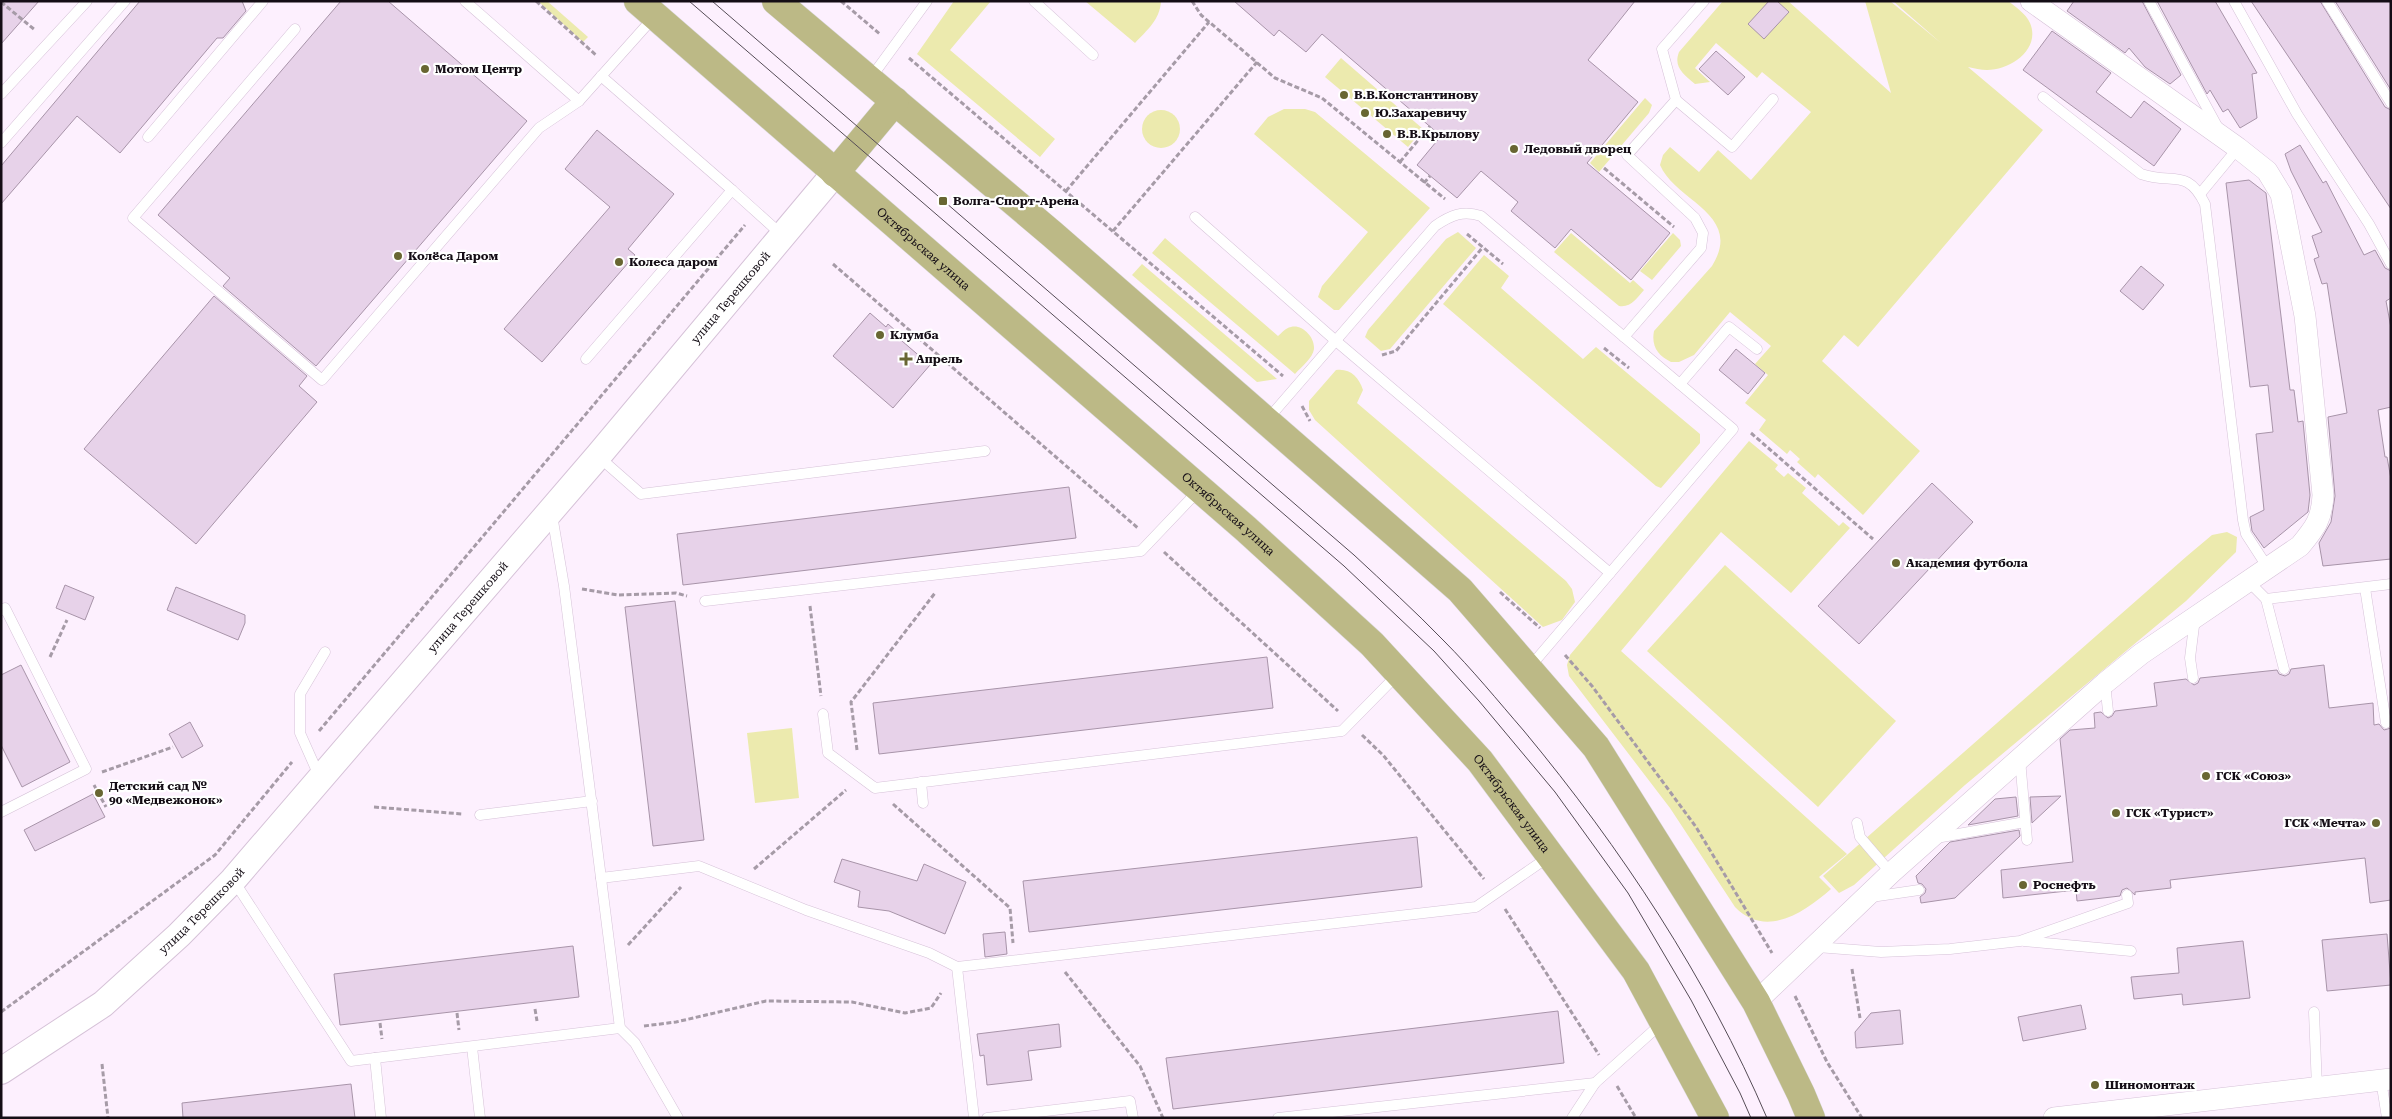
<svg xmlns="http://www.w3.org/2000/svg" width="2392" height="1119" viewBox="0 0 2392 1119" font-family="'Roboto Serif',serif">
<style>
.green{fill:#eceaae}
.building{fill:#e7d2e9;stroke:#a894a9}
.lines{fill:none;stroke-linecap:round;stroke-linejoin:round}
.service-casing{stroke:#d6c2d8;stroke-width:11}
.minor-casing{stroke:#d6c2d8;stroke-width:22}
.tertiary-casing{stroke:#d6c2d8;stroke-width:28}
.primary-casing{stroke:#d9d8da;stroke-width:29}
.path{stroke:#a69ba7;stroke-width:3;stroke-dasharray:5 2.5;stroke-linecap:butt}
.service{stroke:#fff;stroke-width:10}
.minor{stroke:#fff;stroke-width:21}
.tertiary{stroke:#fff;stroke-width:26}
.primary{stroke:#bcb986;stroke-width:28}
.tram{stroke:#554c56;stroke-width:1}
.poi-dot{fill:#686632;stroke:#fff;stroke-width:2}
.labels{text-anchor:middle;stroke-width:4.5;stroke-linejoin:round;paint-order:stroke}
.poi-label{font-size:12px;font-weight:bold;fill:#140d15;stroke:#fff;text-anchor:start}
.street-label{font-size:12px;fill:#140d15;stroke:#fff}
</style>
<rect width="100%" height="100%" fill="#fdf0fe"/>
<!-- green -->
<g class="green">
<polygon points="547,1 588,37 583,42 539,2"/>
<polygon points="954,1 991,1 950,50 1055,139 1040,157 917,54"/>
<path d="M1085,1H1161C1160,20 1147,30 1135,43Z"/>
<path d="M1723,1H1788L1891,93L1865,1H1890L1941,43L1893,1H2008C2016,7 2026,14 2030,23C2041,49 2011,70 1987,70C1981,70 1974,68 1968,67L2043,130L1858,347L1844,335L1822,361L1920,451L1863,515L1818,474L1815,478L1797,462L1800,459L1790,450L1787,454L1759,430L1766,420L1745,403L1768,375L1755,364L1771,346L1730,312L1694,355L1679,362H1671C1658,356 1651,346 1654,331L1712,266C1744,214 1676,202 1660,165L1663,155L1670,147L1699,172L1718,150L1751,180L1811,112L1762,72L1757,78L1716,43L1695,68L1710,82L1695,84C1684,75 1673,67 1679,52Z"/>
<polygon points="1341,58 1423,129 1408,147 1325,77"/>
<polygon points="1645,98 1652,105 1649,113 1599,172 1590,163"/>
<polygon points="1284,109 1305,109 1315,112 1430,208 1339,310 1334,310 1318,297 1322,286 1368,232 1254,134 1268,117"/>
<circle cx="1161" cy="129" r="19"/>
<polygon points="1458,232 1476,248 1390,349 1381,351 1365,337 1368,330 1446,239"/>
<path d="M1571,233L1630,283L1633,280L1644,290C1637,298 1631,308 1619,306L1554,252Z"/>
<polygon points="1673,233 1680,240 1681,246 1652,280 1640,271"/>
<path d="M1165,238L1278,336C1282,333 1285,328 1291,327C1302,324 1315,337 1314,349C1313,358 1301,367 1295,374L1152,253Z"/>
<polygon points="1484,255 1509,276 1501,288 1583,359 1596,347 1700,434 1700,443 1661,488 1656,486 1443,304"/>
<polygon points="1142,264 1277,379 1257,382 1132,275"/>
<path d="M1336,370C1350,368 1359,377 1363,390L1357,403L1566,581L1572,589L1575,602L1562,620L1543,627L1315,420L1309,410V401Z"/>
<path d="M1749,441L1778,465L1775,469L1784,477L1788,473L1806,488L1802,493L1839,526L1843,522L1850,528L1791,593L1721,532L1621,651L1847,854L1819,877L1831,889C1805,912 1766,939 1735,907L1670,808L1569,676L1567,665L1570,655Z"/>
<polygon points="2227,532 2237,537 2236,552 2186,601 1965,785 1854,885 1839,893 1823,876 2187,556 2212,535"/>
<polygon points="1725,565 1896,721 1818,807 1647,651"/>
<polygon points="792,728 799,798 755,803 747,733"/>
</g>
<!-- building -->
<g class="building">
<polygon points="1,1 39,1 1,44"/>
<polygon points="140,1 242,1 246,11 223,38 217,38 120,153 77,116 1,204 1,166"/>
<polygon points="341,1 388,1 527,121 316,366 223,286 230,278 158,215"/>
<polygon points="1234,1 1635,1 1588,60 1638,102 1587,163 1670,233 1631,280 1571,229 1555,248 1511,211 1518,202 1481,171 1457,198 1417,165 1441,136 1322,34 1306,52 1279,30 1274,36"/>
<polygon points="1769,1 1777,1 1789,12 1764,39 1748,24"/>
<polygon points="2074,1 2142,1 2181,75 2170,84 2145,67 2129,48 2125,53 2067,11"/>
<polygon points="2157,1 2215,1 2257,73 2252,74 2257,118 2240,128 2228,109 2223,112 2210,90 2207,94"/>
<polygon points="2251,1 2320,1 2385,107 2391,110 2391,209"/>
<polygon points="2335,1 2391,1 2391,90"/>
<polygon points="2052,31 2111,73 2096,92 2131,118 2144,101 2181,129 2154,166 2023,70"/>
<polygon points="1716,51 1745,77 1728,95 1699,69"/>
<polygon points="597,130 674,194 628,249 635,255 542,362 504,329 610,207 565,169"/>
<polygon points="2300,145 2323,183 2326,181 2364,255 2375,250 2385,268 2391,271 2391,298 2386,301 2391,328 2391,407 2378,410 2385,457 2387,457 2391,479 2391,559 2323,566 2319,543 2331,522 2335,496 2328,417 2347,413 2327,283 2322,284 2314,259 2319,257 2312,236 2322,232 2291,171 2285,154"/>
<polygon points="2249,180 2266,193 2290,390 2294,390 2298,422 2303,421 2310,495 2308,512 2264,548 2252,531 2250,517 2264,510 2256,434 2273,432 2268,385 2250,387 2226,183"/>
<polygon points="2141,266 2164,285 2143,310 2120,291"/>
<polygon points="214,296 307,376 299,386 317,402 196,544 84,449"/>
<polygon points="870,313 886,327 888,324 904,338 902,341 930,365 893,408 833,356"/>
<polygon points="1736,349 1765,373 1748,394 1719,370"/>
<polygon points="1932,483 1973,522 1859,644 1818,606"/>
<polygon points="1069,487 1076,538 683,585 677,534"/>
<polygon points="65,585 94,597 85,620 56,608"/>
<polygon points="176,587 245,615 245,623 238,640 167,610"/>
<polygon points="675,601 704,840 653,846 625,607"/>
<polygon points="1267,657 1273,708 879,754 873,703"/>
<polygon points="21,665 70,762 22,787 1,745 1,675"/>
<polygon points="2324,665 2329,708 2373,703 2374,725 2379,724 2384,730 2391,728 2391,900 2370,903 2365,858 2170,880 2171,888 2135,892 2135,895 2127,888 2122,890 2120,896 2077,901 2076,890 2003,898 2001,870 2073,862 2060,739 2070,730 2095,728 2094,713 2101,712 2108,718 2112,716 2115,711 2157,706 2154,683 2186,679 2194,685 2198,683 2200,678 2277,670 2279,674 2285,676 2289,674 2291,669"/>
<polygon points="190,722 203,746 182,758 169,734"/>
<polygon points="93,794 105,817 35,851 24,830"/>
<polygon points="2061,796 2032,823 2030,797"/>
<polygon points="2016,797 2018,816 1968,825 1995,799"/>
<polygon points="2019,830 2020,836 1955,898 1921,903 1920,897 1925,893 1926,889 1922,884 1918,883 1916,876 1950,842"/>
<polygon points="1417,837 1422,887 1029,932 1023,881"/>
<polygon points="842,859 917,881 924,864 966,882 945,934 889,911 858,907 860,891 834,882"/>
<polygon points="1005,932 1007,954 985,957 983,934"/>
<polygon points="2387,934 2391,985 2327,991 2322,940"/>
<polygon points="2243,941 2250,998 2183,1005 2182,994 2134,999 2131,977 2179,973 2177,948"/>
<polygon points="573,946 579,997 340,1025 334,974"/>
<polygon points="2081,1005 2086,1029 2023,1041 2018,1017"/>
<polygon points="1900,1010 1903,1044 1856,1048 1855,1032 1871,1013"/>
<polygon points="1558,1011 1564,1063 1173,1109 1166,1058"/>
<polygon points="1059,1024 1061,1047 1028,1051 1032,1080 987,1085 984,1055 980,1056 977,1034"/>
<polygon points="351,1084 355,1118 183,1118 182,1103"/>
</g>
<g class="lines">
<!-- service casing -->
<g class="service-casing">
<g id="service">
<polyline points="465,1 579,101"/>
<polyline points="1034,1 1093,55"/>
<polyline points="2149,1 2218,128"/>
<polyline points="2234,1 2297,114 2369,224 2391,264"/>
<polyline points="2327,1 2391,103"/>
<polyline points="295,29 133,218 322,380 539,128 579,101 654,17"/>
<polyline points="601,76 732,190"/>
<polyline points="870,79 927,1"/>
<polyline points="1,94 87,1"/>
<path d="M2043,97L2141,174C2172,185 2187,167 2205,204L2243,520L2246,534L2268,568"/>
<polyline points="1676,100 1732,147 1773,99"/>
<polyline points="148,137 263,1"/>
<polyline points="1,143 125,1"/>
<polyline points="2200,194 2238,148"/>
<polyline points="1195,217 1336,341 1610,573"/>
<polyline points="1624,337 1701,248 1703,233 1695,218 1627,155 1676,100 1662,49 1704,1"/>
<polyline points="586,359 732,190 782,235"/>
<polyline points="1680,384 1729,327 1757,349"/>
<path d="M1267,420L1435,226C1451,215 1463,210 1481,216L1733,429L1529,668"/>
<polyline points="599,457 641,494 985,451"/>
<polyline points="552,515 564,586 620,1028 635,1043 678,1118"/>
<polyline points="2248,581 2266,599 2391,584"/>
<polyline points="2365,588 2386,723"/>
<polyline points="2266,599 2284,669"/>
<polyline points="705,601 1141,551 1199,490"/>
<polyline points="1,610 5,608 86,769 1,812"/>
<polyline points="2193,678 2190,658 2195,618"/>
<polyline points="2105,683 2108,711"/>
<polyline points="823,714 828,753 875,788 1342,731 1398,674"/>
<polyline points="2020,759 2027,840"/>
<polyline points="320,778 300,733 300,694 325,652"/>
<polyline points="921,782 923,803"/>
<polyline points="480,815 592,801"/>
<polyline points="1857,823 1860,837 1891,873"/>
<polyline points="1936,838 2025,822"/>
<polyline points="601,878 699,866 806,910 929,953 957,967 1476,907 1550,856"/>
<polyline points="234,881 351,1061 375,1058 381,1118"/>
<polyline points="1871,897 1919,890"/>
<polyline points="2024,941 2131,951"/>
<polyline points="1817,947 1881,952 1950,949 2020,941 2128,903 2127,895"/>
<polyline points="957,967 974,1118"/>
<polyline points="2314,1012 2317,1088"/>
<polyline points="472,1047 480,1118"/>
<polyline points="375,1058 620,1028"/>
<polyline points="2381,1080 2387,1118"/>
<polyline points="987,1118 1130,1101 1133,1118"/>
<polyline points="1278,1118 1595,1083"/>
<polyline points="1572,1118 1595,1083 1662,1023"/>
</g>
</g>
<!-- minor casing -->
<g class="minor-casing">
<g id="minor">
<path d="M1756,1002L1891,873L2105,683L2141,654L2300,546C2315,528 2322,519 2323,495L2305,316L2281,194L2267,171L2238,148L2031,1"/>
<polyline points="2054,1118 2391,1079"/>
</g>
</g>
<!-- tertiary casing -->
<g class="tertiary-casing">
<g id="tertiary">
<path id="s1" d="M1,1071L103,1004L179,935L233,880L598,456L835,173"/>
</g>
</g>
<!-- primary casing -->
<g class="primary-casing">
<g id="primary">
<path id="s2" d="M638,1L1246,529L1372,644L1480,761L1636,971L1715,1118"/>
<polyline points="776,1 1052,234 1460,590 1596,747 1756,1002 1801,1094 1811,1118"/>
<polyline points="835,173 895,101"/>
</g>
</g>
<!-- path -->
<g class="path">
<polyline points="536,1 597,56"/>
<polyline points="841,1 881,35"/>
<polyline points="1192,1 1201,15 1275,78 1322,98 1445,199"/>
<polyline points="1,2 35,30"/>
<polyline points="909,58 1283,376"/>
<polyline points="1400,162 1430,126"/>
<polyline points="1604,168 1674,227"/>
<polyline points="1424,183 1430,176"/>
<polyline points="1066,191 1209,22"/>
<polyline points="1113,231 1257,62"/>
<polyline points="1467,234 1503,264"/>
<polyline points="833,264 1139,529"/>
<polyline points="1604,348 1629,368"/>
<polyline points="1382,355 1396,351 1483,247"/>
<polyline points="1302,406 1310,421"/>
<polyline points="1751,433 1873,539"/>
<polyline points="1164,552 1338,711"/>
<polyline points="582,589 618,595 676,593 687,596"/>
<polyline points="1500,592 1540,628"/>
<polyline points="810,606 821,696"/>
<polyline points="1565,655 1592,686 1696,827 1772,953"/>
<polyline points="50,657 67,620"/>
<polyline points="319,731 745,225"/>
<polyline points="1362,735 1383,755 1484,879"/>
<polyline points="857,750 851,702 935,593"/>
<polyline points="102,772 173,747"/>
<polyline points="94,785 106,807"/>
<polyline points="893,804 1010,908 1013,943"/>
<polyline points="374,807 462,814"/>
<polyline points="754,869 846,790"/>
<polyline points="1505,909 1599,1055"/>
<polyline points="628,945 681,887"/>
<polyline points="1852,969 1860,1018"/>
<polyline points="1065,972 1140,1066 1163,1118"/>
<polyline points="1795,996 1827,1062 1862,1118"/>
<polyline points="535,1009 537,1021"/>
<polyline points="1,1012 215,855 292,762"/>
<polyline points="457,1013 459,1030"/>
<polyline points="380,1023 382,1039"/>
<polyline points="644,1026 676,1022 766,1001 852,1002 905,1013 931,1008 941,993"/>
<polyline points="102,1064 108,1118"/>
<polyline points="1617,1086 1636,1118"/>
</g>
<!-- service -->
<use href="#service" class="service"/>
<!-- minor -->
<use href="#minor" class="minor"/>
<!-- tertiary -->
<use href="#tertiary" class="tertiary"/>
<!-- primary -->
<use href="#primary" class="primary"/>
<!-- tram -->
<g class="tram">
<polyline points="689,1 1344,566 1434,651 1479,701 1555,792 1628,893 1691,1000 1740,1093 1751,1118"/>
<path d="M712,1L1354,555C1384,583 1415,611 1444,641C1472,669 1498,701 1524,731C1621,848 1707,978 1767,1118"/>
</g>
</g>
<!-- markers -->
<g class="poi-dot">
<circle cx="425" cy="69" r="5"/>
<circle cx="1344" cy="95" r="5"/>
<circle cx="1365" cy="113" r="5"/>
<circle cx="1387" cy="134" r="5"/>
<circle cx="1514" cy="149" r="5"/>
<rect x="938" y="196" width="10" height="10" rx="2.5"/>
<circle cx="398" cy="256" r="5"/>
<circle cx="619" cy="262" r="5"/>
<circle cx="880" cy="335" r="5"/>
<path d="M903.5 351.5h5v5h5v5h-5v5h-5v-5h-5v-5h5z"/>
<circle cx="1896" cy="563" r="5"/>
<circle cx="2206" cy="776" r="5"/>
<circle cx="99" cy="793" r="5"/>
<circle cx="2116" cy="813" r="5"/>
<circle cx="2376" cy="823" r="5"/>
<circle cx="2023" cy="885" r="5"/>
<circle cx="2095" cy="1085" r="5"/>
</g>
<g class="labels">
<!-- poi labels -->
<g class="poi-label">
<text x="435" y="73">Мотом Центр</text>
<text x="1354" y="99">В.В.Константинову</text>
<text x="1375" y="117">Ю.Захаревичу</text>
<text x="1397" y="138">В.В.Крылову</text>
<text x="1524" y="153">Ледовый дворец</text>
<text x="953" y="205">Волга-Спорт-Арена</text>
<text x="408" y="260">Колёса Даром</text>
<text x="629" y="266">Колеса даром</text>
<text x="890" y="339">Клумба</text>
<text x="916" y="363">Апрель</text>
<text x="1906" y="567">Академия футбола</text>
<text x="2216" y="780">ГСК «Союз»</text>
<text x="109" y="790">Детский сад №<tspan x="109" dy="14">90 «Медвежонок»</tspan></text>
<text x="2126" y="817">ГСК «Турист»</text>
<text x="2366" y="827" text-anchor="end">ГСК «Мечта»</text>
<text x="2033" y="889">Роснефть</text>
<text x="2105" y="1089">Шиномонтаж</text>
</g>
<!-- street labels -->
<g class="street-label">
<text dy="4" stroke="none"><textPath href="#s2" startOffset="378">Октябрьская улица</textPath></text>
<text dy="4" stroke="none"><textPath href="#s1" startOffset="1068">улица Терешковой</textPath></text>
<text dy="4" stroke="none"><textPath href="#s2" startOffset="782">Октябрьская улица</textPath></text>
<text dy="4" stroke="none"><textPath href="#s1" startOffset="662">улица Терешковой</textPath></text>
<text dy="4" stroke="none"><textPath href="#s2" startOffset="1188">Октябрьская улица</textPath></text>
<text dy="4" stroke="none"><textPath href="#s1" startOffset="258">улица Терешковой</textPath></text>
</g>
</g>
<!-- border -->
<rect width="2392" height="1119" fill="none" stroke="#140d15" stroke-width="5"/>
</svg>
